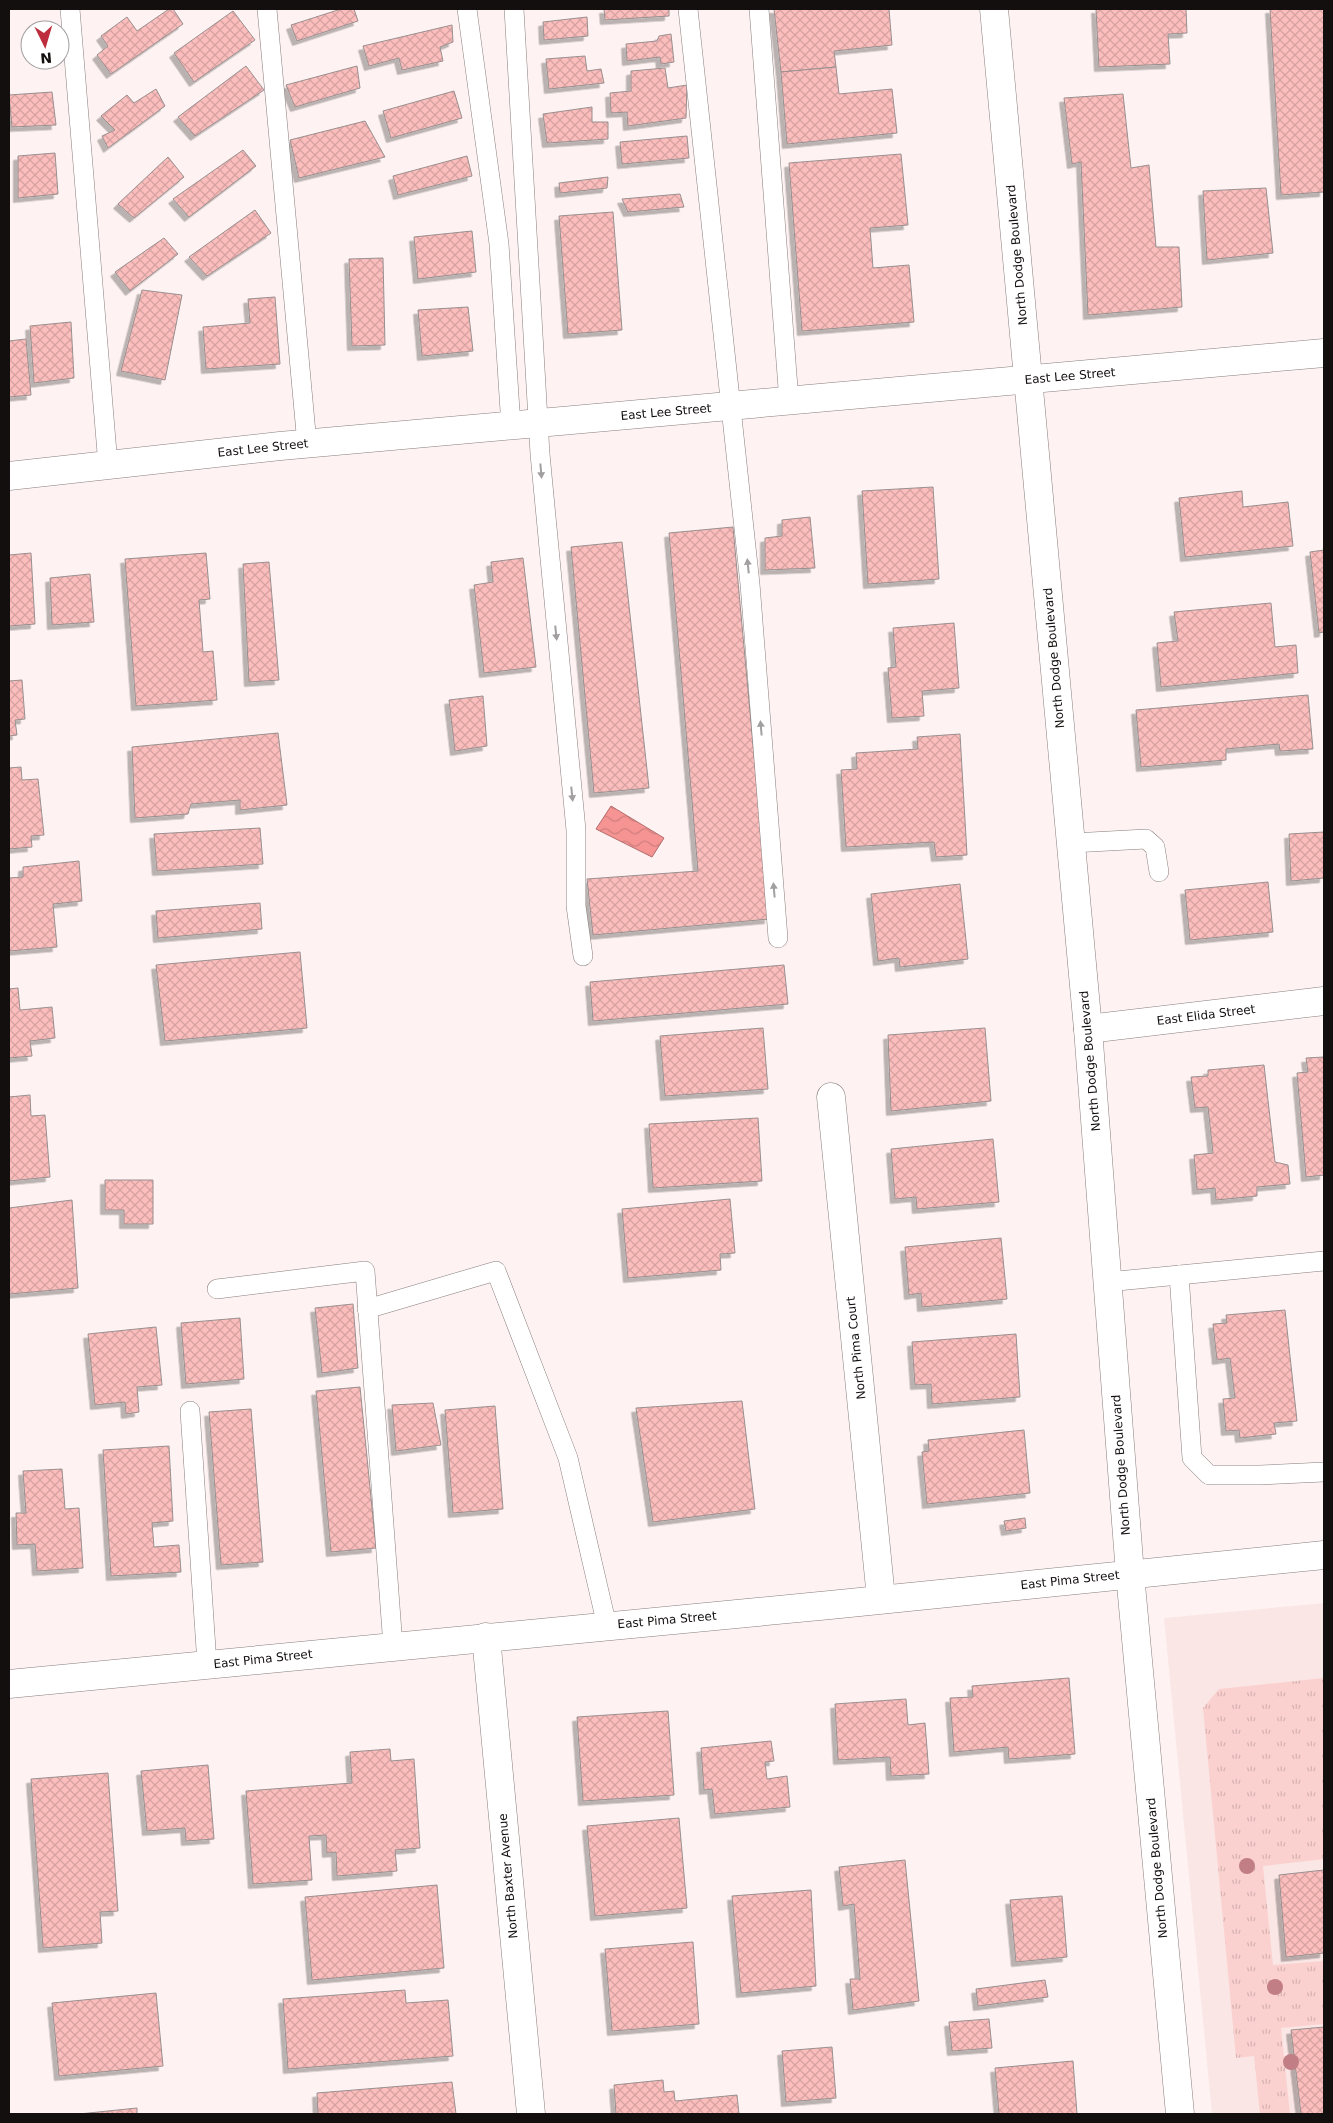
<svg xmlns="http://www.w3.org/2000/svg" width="1333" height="2123" viewBox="0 0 1333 2123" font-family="'DejaVu Sans',sans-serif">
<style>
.built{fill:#fae6e5}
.grass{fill:url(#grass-tufts)}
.water{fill:url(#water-waves);stroke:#b16c6b}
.building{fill:url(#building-cross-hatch);stroke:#998f8f;filter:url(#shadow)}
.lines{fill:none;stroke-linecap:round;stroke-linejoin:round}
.service-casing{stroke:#887e7e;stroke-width:20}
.minor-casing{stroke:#887e7e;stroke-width:29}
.tertiary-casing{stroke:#887e7e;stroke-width:29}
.service{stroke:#fff;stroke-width:19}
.minor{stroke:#fff;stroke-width:28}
.tertiary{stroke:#fff;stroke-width:28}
.tree{fill:#c17e85}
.oneway{fill:#a19f9f}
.labels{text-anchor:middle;stroke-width:4;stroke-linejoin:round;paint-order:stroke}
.street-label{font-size:12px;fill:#130f0f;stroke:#fff}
</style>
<defs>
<pattern id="grass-tufts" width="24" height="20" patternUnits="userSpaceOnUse" patternTransform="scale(1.25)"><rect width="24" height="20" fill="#fbd1cf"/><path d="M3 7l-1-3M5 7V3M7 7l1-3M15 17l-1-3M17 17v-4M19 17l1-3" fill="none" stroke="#d6b2b1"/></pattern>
<pattern id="water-waves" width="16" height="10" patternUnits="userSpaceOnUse" patternTransform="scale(1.25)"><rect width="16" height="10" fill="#f59493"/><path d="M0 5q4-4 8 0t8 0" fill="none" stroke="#d17e7e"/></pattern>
<pattern id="building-cross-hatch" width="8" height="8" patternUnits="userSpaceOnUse" patternTransform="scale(1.25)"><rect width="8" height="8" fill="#fbbebd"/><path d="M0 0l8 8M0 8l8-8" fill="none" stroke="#d6a2a1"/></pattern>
<filter id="shadow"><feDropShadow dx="-4.5" dy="4.5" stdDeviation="0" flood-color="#0004"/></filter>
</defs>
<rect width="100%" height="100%" fill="#fef3f2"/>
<!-- built -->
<polygon class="built" points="1324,1603 1324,2114 1212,2114 1164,1618"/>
<!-- grass -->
<polygon class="grass" points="1324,1678 1324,1859 1263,1866 1273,1965 1324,1961 1324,2024 1281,2028 1290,2114 1260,2114 1254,2056 1236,2058 1203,1708 1219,1689"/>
<!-- water -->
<polygon class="water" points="611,806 664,838 652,857 596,829"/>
<!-- building -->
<g class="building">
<polygon points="169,9 173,9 183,24 111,74 97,55 108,46 101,36 127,17 137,31"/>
<polygon points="341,9 354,9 358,21 297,41 291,25"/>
<polygon points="604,9 669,9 669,16 605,20"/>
<polygon points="774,9 889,9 892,45 834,51 836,67 781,72"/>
<polygon points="1096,9 1186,9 1187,33 1168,34 1170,64 1099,67"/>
<polygon points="1270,9 1324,9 1324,192 1281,195"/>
<polygon points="233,11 255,40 194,82 174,53"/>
<polygon points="587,17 588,36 544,40 543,22"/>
<polygon points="452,25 453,42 440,47 443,61 402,70 399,58 369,66 363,46"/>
<polygon points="671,34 674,62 661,64 660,57 627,61 626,44 657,41 659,36"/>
<polygon points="585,56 587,71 601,69 604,83 549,89 546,59"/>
<polygon points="246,66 264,90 195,136 178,117"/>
<polygon points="357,66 360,88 295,107 286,85"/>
<polygon points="836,67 839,94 892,89 897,133 787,144 781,72"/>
<polygon points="665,68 668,88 687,85 686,118 628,126 627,112 611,113 610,93 631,91 631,71"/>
<polygon points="156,89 165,106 108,148 102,136 115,130 101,116 127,95 134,103"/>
<polygon points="454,91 462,118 391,138 383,111"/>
<polygon points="52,92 56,125 12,127 9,95"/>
<polygon points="1123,94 1131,168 1149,165 1156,247 1179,247 1182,307 1088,315 1081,162 1072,164 1064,98"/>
<polygon points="592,107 592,122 608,122 608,139 547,143 543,114"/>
<polygon points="365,121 385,157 299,178 290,140"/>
<polygon points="687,136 689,158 622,164 620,142"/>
<polygon points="243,150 256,166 189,217 173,199"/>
<polygon points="55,153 58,194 18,198 18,156"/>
<polygon points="901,154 908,225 870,228 873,268 909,265 914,322 802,331 789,163"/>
<polygon points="467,156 472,176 398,195 393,176"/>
<polygon points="168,157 184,177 134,218 118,204"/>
<polygon points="608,177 607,188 560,193 559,183"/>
<polygon points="1266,188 1273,253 1207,260 1203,191"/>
<polygon points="680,194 684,207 628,212 622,199"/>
<polygon points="255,210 271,233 207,276 189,257"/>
<polygon points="613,212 622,330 568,334 559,216"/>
<polygon points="472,231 476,272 418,279 414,237"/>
<polygon points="164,238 178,254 130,291 115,272"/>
<polygon points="383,258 385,345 352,346 349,259"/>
<polygon points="142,290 182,295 165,380 121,371"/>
<polygon points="275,297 280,364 206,369 203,327 250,323 248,299"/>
<polygon points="468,307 473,351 422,356 418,310"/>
<polygon points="71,322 74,378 34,383 30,326"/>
<polygon points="26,339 31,395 9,397 9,341"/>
<polygon points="933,487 939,579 868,584 862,491"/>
<polygon points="1242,491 1243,507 1288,502 1293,546 1185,557 1179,498"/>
<polygon points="810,517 815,568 765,570 765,538 782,536 782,520"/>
<polygon points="733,527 769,919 593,935 587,879 698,871 669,533"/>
<polygon points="622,542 649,788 594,793 571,547"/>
<polygon points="1324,550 1324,632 1319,633 1310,552"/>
<polygon points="31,553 35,624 9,626 9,555"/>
<polygon points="206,553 210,599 199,600 203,652 213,651 217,700 136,706 125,559"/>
<polygon points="523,558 536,667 484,673 474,585 493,582 491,562"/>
<polygon points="269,562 279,680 249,682 243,564"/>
<polygon points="90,574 94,622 52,625 50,578"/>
<polygon points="1271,603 1275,647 1296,645 1298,673 1161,687 1157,643 1178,641 1174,612"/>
<polygon points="954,623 959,688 922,691 924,716 892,718 888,668 896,667 893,628"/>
<polygon points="22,680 25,719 15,720 17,735 9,736 9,681"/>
<polygon points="1308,695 1313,749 1280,751 1279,744 1226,749 1226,760 1141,767 1136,710"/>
<polygon points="483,696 487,746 455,751 449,700"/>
<polygon points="278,733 287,805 240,810 240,800 191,804 188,814 135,818 132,747"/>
<polygon points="960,734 967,855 936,857 934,842 846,847 841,770 857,769 856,753 918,749 917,737"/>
<polygon points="21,767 22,780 38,779 44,835 31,836 32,847 9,849 9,768"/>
<polygon points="260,828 263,864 157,871 154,834"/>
<polygon points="1324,832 1324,878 1291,881 1289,834"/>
<polygon points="79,861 82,901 53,904 57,947 9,951 9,878 23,877 23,867"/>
<polygon points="1268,882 1273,932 1190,940 1185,890"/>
<polygon points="960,884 968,959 900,967 899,958 878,961 871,894"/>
<polygon points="260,903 262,929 158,938 156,911"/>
<polygon points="300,952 307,1028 165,1041 156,965"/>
<polygon points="784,965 788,1004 593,1021 590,982"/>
<polygon points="18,988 20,1010 52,1007 55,1038 30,1041 32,1056 9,1058 9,989"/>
<polygon points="763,1028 768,1089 665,1096 660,1036"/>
<polygon points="985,1028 991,1101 891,1111 888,1035"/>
<polygon points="1324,1057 1324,1175 1306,1177 1297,1073 1308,1072 1306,1058"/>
<polygon points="1264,1065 1275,1162 1288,1165 1290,1184 1257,1187 1257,1196 1216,1200 1215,1188 1197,1190 1194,1155 1213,1153 1208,1107 1195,1108 1191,1077 1208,1076 1208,1070"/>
<polygon points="30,1095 31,1116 45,1115 50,1177 9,1181 9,1097"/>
<polygon points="758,1118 762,1181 653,1188 649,1124"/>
<polygon points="993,1139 999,1202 917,1209 916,1197 895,1199 891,1149"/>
<polygon points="105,1180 153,1180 153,1224 124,1224 124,1210 105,1210"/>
<polygon points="730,1199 735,1253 720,1254 721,1270 628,1278 622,1209"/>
<polygon points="72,1200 78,1288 9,1294 9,1208"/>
<polygon points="1001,1238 1007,1299 922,1307 921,1293 909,1295 905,1247"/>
<polygon points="353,1304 358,1368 322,1373 315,1308"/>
<polygon points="1285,1310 1297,1421 1274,1423 1276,1434 1240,1438 1239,1430 1226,1431 1223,1399 1235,1398 1230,1358 1217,1360 1213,1324 1227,1323 1226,1315"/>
<polygon points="240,1318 244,1379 186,1384 181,1323"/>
<polygon points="156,1327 162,1385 137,1387 139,1412 126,1414 125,1402 95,1405 88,1334"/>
<polygon points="1016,1334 1020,1397 932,1404 931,1384 915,1385 912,1342"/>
<polygon points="360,1387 376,1548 331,1552 316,1391"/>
<polygon points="742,1401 755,1509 653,1522 636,1408"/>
<polygon points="433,1403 441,1445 396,1451 392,1405"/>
<polygon points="495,1406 503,1509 453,1513 445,1410"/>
<polygon points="251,1409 263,1562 221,1565 209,1412"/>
<polygon points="1024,1430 1030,1493 927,1504 922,1452 929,1451 928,1440"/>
<polygon points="169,1446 173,1521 152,1523 154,1547 179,1545 181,1572 111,1576 103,1450"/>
<polygon points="62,1469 65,1509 79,1508 83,1568 37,1571 35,1544 17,1545 16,1513 26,1513 23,1471"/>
<polygon points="1025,1518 1026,1528 1006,1531 1004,1521"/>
<polygon points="1069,1678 1075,1754 1009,1759 1008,1747 954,1752 950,1698 973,1697 972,1686"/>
<polygon points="906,1699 908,1725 925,1723 929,1774 891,1776 890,1757 838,1760 835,1704"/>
<polygon points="668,1711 674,1795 583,1801 577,1717"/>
<polygon points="771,1741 774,1761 765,1762 767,1779 787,1776 790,1807 715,1814 712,1789 704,1790 701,1748"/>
<polygon points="390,1749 391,1761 414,1759 420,1848 395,1850 397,1871 337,1876 336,1852 327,1853 326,1835 309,1836 312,1880 253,1884 246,1791 352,1783 350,1752"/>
<polygon points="208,1765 214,1839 186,1841 185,1828 147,1831 141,1771"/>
<polygon points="108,1773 118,1911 100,1912 102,1943 43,1948 31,1779"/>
<polygon points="679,1818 687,1908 595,1916 587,1826"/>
<polygon points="905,1860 919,2001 853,2010 850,1979 860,1979 854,1904 843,1906 839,1867"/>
<polygon points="1324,1870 1324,1953 1286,1957 1279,1875"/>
<polygon points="437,1885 444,1968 312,1980 305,1897"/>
<polygon points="811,1890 816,1986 741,1993 732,1896"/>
<polygon points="1062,1896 1067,1957 1016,1962 1010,1900"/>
<polygon points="693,1942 699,2024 612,2031 605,1949"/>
<polygon points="1045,1980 1048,1997 978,2006 976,1989"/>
<polygon points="405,1990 406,2003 448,2000 453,2056 288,2069 283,1999"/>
<polygon points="156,1993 163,2066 59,2076 52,2003"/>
<polygon points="989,2019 992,2048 952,2051 949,2022"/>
<polygon points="1324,2027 1324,2114 1301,2114 1291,2030"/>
<polygon points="832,2047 836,2098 786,2102 782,2051"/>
<polygon points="1073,2061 1077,2114 999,2114 995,2068"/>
<polygon points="663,2080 664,2092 674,2091 675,2101 737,2095 739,2114 616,2114 614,2085"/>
<polygon points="452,2082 456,2114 318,2114 317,2093"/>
<polygon points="137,2108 137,2114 79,2114"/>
</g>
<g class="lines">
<!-- service casing -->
<g class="service-casing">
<g id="service">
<polyline points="70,9 108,465"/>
<polyline points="267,9 307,444"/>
<polyline points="467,9 499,244 511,426"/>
<polyline points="514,9 540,454 576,830 576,906 583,956"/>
<polyline points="688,9 750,584 778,938"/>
<polyline points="759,9 789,401"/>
<polyline points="1072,843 1146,839 1155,847 1159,872"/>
<polyline points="1179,1275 1192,1458 1209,1475 1260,1475 1324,1472"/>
<polyline points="1107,1282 1324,1261"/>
<polyline points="217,1289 365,1271 393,1646"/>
<polyline points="367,1309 496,1271 568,1458 607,1626"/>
<polyline points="190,1411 207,1664"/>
</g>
</g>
<!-- minor casing -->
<g class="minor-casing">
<g id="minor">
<polyline points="994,9 1088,1029 1130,1574"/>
<polyline points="9,476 280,446 1324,353"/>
<polyline points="1088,1029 1324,1001"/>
<polyline points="831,1097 881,1598"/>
<polyline points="486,1637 531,2114"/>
</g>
</g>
<!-- tertiary casing -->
<g class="tertiary-casing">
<g id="tertiary">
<polyline points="1130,1574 1180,2114"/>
<polyline points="9,1684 830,1605 1324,1555"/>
</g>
</g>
<!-- service -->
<use href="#service" class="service"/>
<!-- minor -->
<use href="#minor" class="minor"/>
<!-- tertiary -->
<use href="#tertiary" class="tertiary"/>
</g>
<!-- trees -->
<g class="tree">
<circle cx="1247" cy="1866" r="8"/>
<circle cx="1275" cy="1987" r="8"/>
<circle cx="1291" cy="2062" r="8"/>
</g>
<!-- one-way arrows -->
<defs><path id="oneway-solid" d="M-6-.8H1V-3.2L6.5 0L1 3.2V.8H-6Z" transform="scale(1.25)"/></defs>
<g class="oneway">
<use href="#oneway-solid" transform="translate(541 471) rotate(85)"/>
<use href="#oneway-solid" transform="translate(748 566) rotate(-96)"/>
<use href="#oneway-solid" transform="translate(556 633) rotate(84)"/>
<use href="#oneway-solid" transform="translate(761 728) rotate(-95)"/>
<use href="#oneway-solid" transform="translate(572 794) rotate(84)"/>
<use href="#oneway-solid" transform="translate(774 890) rotate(-95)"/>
</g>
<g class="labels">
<!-- street labels -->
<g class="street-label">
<text transform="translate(1017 255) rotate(-95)" y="4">North Dodge Boulevard</text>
<text transform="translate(1070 376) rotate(-5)" y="4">East Lee Street</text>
<text transform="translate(666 412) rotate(-5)" y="4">East Lee Street</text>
<text transform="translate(263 448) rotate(-6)" y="4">East Lee Street</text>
<text transform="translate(1054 658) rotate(-95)" y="4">North Dodge Boulevard</text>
<text transform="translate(1206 1015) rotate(-7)" y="4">East Elida Street</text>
<text transform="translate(1090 1061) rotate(-95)" y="4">North Dodge Boulevard</text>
<text transform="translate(856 1348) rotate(-96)" y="4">North Pima Court</text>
<text transform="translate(1121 1465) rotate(-94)" y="4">North Dodge Boulevard</text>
<text transform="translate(1070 1580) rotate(-6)" y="4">East Pima Street</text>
<text transform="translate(667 1620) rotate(-5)" y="4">East Pima Street</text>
<text transform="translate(263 1659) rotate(-6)" y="4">East Pima Street</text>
<text transform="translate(1157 1868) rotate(-95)" y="4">North Dodge Boulevard</text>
<text transform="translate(508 1876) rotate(-95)" y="4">North Baxter Avenue</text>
</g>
</g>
<!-- border -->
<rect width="1333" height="2123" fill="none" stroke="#130f0f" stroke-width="20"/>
<!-- north arrow -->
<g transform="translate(45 45) rotate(175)"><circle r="24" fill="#ffffff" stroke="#a19f9f"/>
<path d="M0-4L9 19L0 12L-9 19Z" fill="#be2d3d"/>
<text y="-8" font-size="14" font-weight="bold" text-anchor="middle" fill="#130f0f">N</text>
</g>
</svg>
